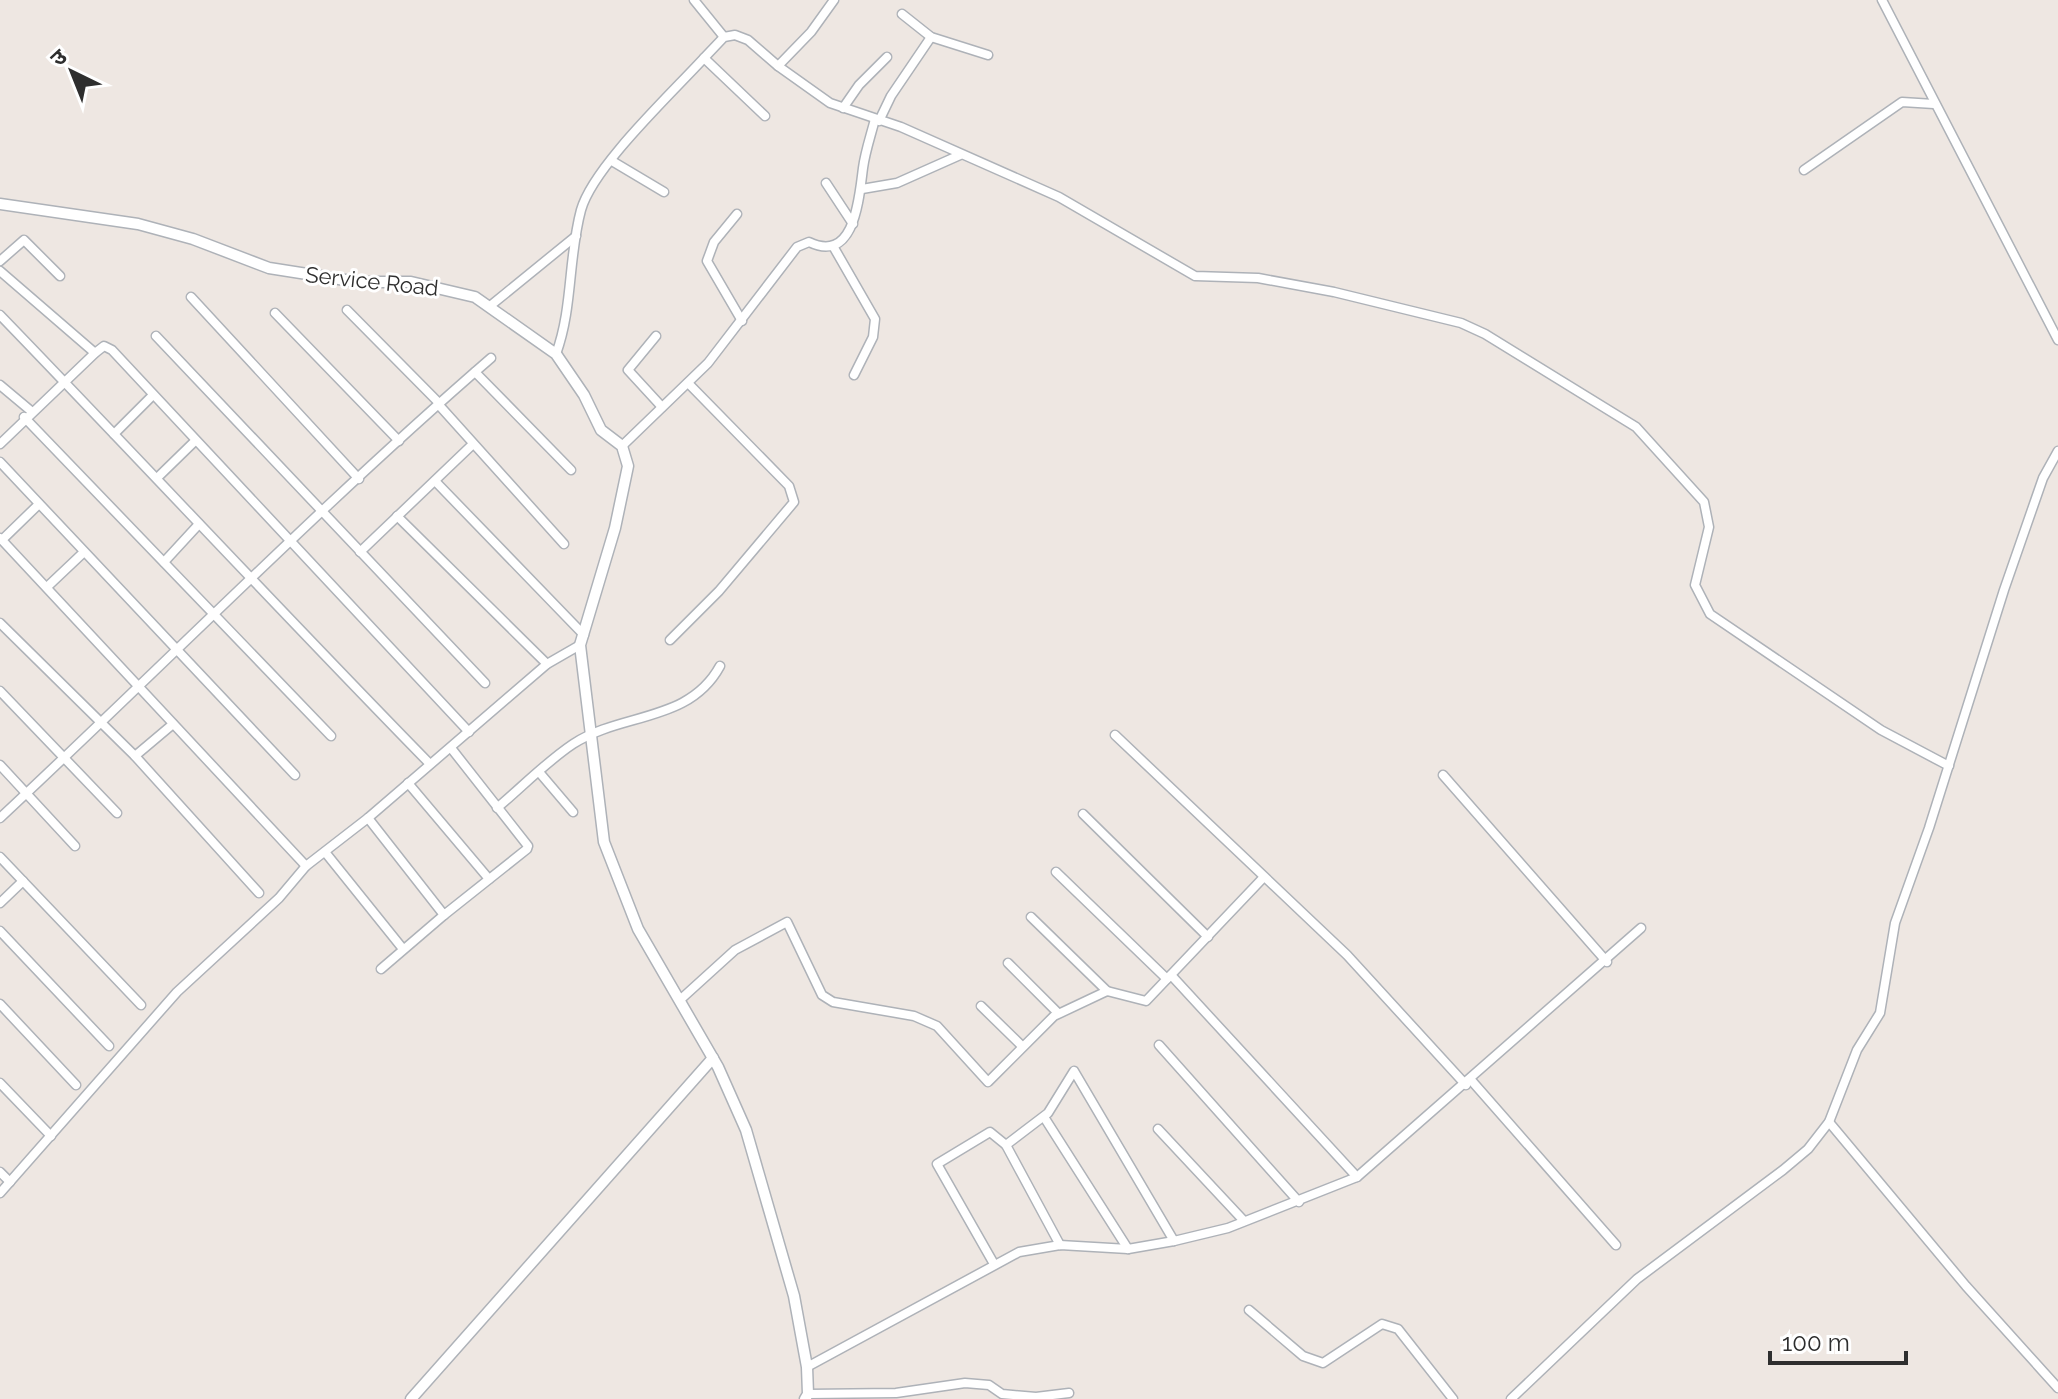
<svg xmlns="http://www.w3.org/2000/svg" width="2058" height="1399" viewBox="0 0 2058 1399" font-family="Raleway,'Noto Sans Devanagari',sans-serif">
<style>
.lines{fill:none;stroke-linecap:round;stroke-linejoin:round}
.minor-casing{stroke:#aeb2b8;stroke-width:11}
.tertiary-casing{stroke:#aeb2b8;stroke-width:13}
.minor{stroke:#fff;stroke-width:8}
.tertiary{stroke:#fff;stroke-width:10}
.labels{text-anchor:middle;stroke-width:6;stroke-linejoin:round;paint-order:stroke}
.street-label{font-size:22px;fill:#2e2e2e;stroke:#fff}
</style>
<rect width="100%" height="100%" fill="#eee7e2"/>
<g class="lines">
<!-- minor casing -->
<g class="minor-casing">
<g id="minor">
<polyline points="694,0 724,37"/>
<polyline points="1882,0 2058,340"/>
<polyline points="902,14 931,37 988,55"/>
<polyline points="704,58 765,116"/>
<polyline points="778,66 811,32 834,0"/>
<polyline points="843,108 859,85 887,57"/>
<polyline points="879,121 891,96 931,37"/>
<polyline points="612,161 664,192"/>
<polyline points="1804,170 1902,102 1934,104"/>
<polyline points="826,183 853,224"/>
<polyline points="862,189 897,183 960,155"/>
<polyline points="737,214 714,242 707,261 742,321"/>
<polyline points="833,246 875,319 873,337 854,375"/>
<polyline points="0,261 24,240 60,276"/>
<polyline points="0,271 95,353"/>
<polyline points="191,297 359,479"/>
<polyline points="490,306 576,236"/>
<polyline points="347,310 439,403"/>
<polyline points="275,313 399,441"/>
<path d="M0,315C144,464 285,616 430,764"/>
<polyline points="156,336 485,683"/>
<polyline points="656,336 628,370 662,407"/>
<path d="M556,354C573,308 568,258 581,210C593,167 671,94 704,58L724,37L735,35L748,40L778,66L830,103L901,127L1059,197L1195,276L1258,278L1334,292L1461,323L1485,334L1636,427L1704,502L1709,527L1695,585L1710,614L1881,730L1949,766"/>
<polyline points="475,372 571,470"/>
<polyline points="0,385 31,411"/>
<polyline points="438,404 564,544"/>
<polyline points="24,417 331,736"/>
<polyline points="114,434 153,395"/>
<polyline points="0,444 95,353 104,346 112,350 469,732"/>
<path d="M622,446L708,363L797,247L809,242C855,264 859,198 863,168C865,152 871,135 875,119"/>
<polyline points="0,462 295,775"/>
<polyline points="157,478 195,441"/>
<polyline points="435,481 584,635"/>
<polyline points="397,516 547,664"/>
<polyline points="0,538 306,866"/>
<polyline points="2,540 39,504"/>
<polyline points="360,552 473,444"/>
<polyline points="164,562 199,524"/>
<polyline points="47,587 84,552"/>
<polyline points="0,623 135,756 259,893"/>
<polyline points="670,640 719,591 794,502 789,486 688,383"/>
<polyline points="0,691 117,813"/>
<polyline points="1115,735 1347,955 1466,1085"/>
<polyline points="135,756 173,724"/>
<polyline points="0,765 75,846"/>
<polyline points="539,772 573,812"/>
<polyline points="1443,775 1607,962"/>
<polyline points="408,783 489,879"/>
<path d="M497,808C522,787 546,762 573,744C622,712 689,723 720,666"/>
<polyline points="1083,814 1208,937"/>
<path d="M0,818C164,665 321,505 491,358"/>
<polyline points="368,818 444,915 527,849 528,846 451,748"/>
<polyline points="325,852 403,949"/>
<polyline points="0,857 141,1005"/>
<polyline points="1056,872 1167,979"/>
<polyline points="0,903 23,881"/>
<polyline points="1031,917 1107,991"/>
<polyline points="0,931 109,1046"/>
<polyline points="1008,963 1058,1013"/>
<polyline points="381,969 444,915"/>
<polyline points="1171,975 1357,1177"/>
<polyline points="681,999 735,950 787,922 822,995 833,1002 914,1016 937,1026 988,1082 1054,1016 1107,991 1146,1001 1263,878"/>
<polyline points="0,1004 76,1085"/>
<polyline points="981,1006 1022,1046"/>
<polyline points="1159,1045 1299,1202"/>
<polyline points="1471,1080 1616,1245"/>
<polyline points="0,1083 51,1136"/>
<polyline points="1044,1117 1128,1249"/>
<polyline points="1829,1122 1966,1286 2058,1388"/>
<polyline points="1158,1129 1244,1221"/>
<polyline points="1006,1145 1048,1113 1074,1071 1174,1241"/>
<polyline points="0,1172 10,1182"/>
<polyline points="0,1193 177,992 279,898 306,866 368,818 547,664 580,645"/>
<polyline points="994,1264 937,1164 990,1132 1006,1145 1060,1245"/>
<polyline points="1249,1310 1303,1356 1323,1363 1382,1324 1398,1329 1453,1399"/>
<polyline points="807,1367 1019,1252 1060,1245 1128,1249 1174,1241 1228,1228 1357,1177 1641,928"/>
<polyline points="808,1394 896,1393 965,1383 989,1385 1002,1394 1036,1397 1069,1393"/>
<polyline points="1511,1399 1637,1279 1783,1170 1808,1149 1829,1122 1857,1050 1880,1013 1895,923 1929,828 2004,590 2043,478 2058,451"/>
</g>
</g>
<!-- tertiary casing -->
<g class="tertiary-casing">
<g id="tertiary">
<polyline points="0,204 138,224 193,239 269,268 358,282 411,282 475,297 556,354 584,395 601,430 622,446 628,466 615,528 580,645 604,842 638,929 718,1067 746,1130 794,1296 807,1367 808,1394 805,1399"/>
<polyline points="411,1399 713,1058"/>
</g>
</g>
<!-- minor -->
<use href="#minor" class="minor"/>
<!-- tertiary -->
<use href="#tertiary" class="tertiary"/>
</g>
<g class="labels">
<!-- street labels -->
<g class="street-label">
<text transform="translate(372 281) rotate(6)" y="8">Service Road</text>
</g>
</g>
<!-- north arrow -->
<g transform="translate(72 72) rotate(317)" stroke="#ffffff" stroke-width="6" paint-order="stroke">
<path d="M0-6L14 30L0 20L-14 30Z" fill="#2e2e2e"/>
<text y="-12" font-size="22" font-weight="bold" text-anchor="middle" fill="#2e2e2e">उ</text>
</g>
<!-- scale -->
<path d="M1770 1351v12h136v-12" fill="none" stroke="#2e2e2e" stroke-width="4"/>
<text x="1782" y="1351" font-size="24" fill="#2e2e2e" stroke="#ffffff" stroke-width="6" paint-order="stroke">100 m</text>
</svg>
